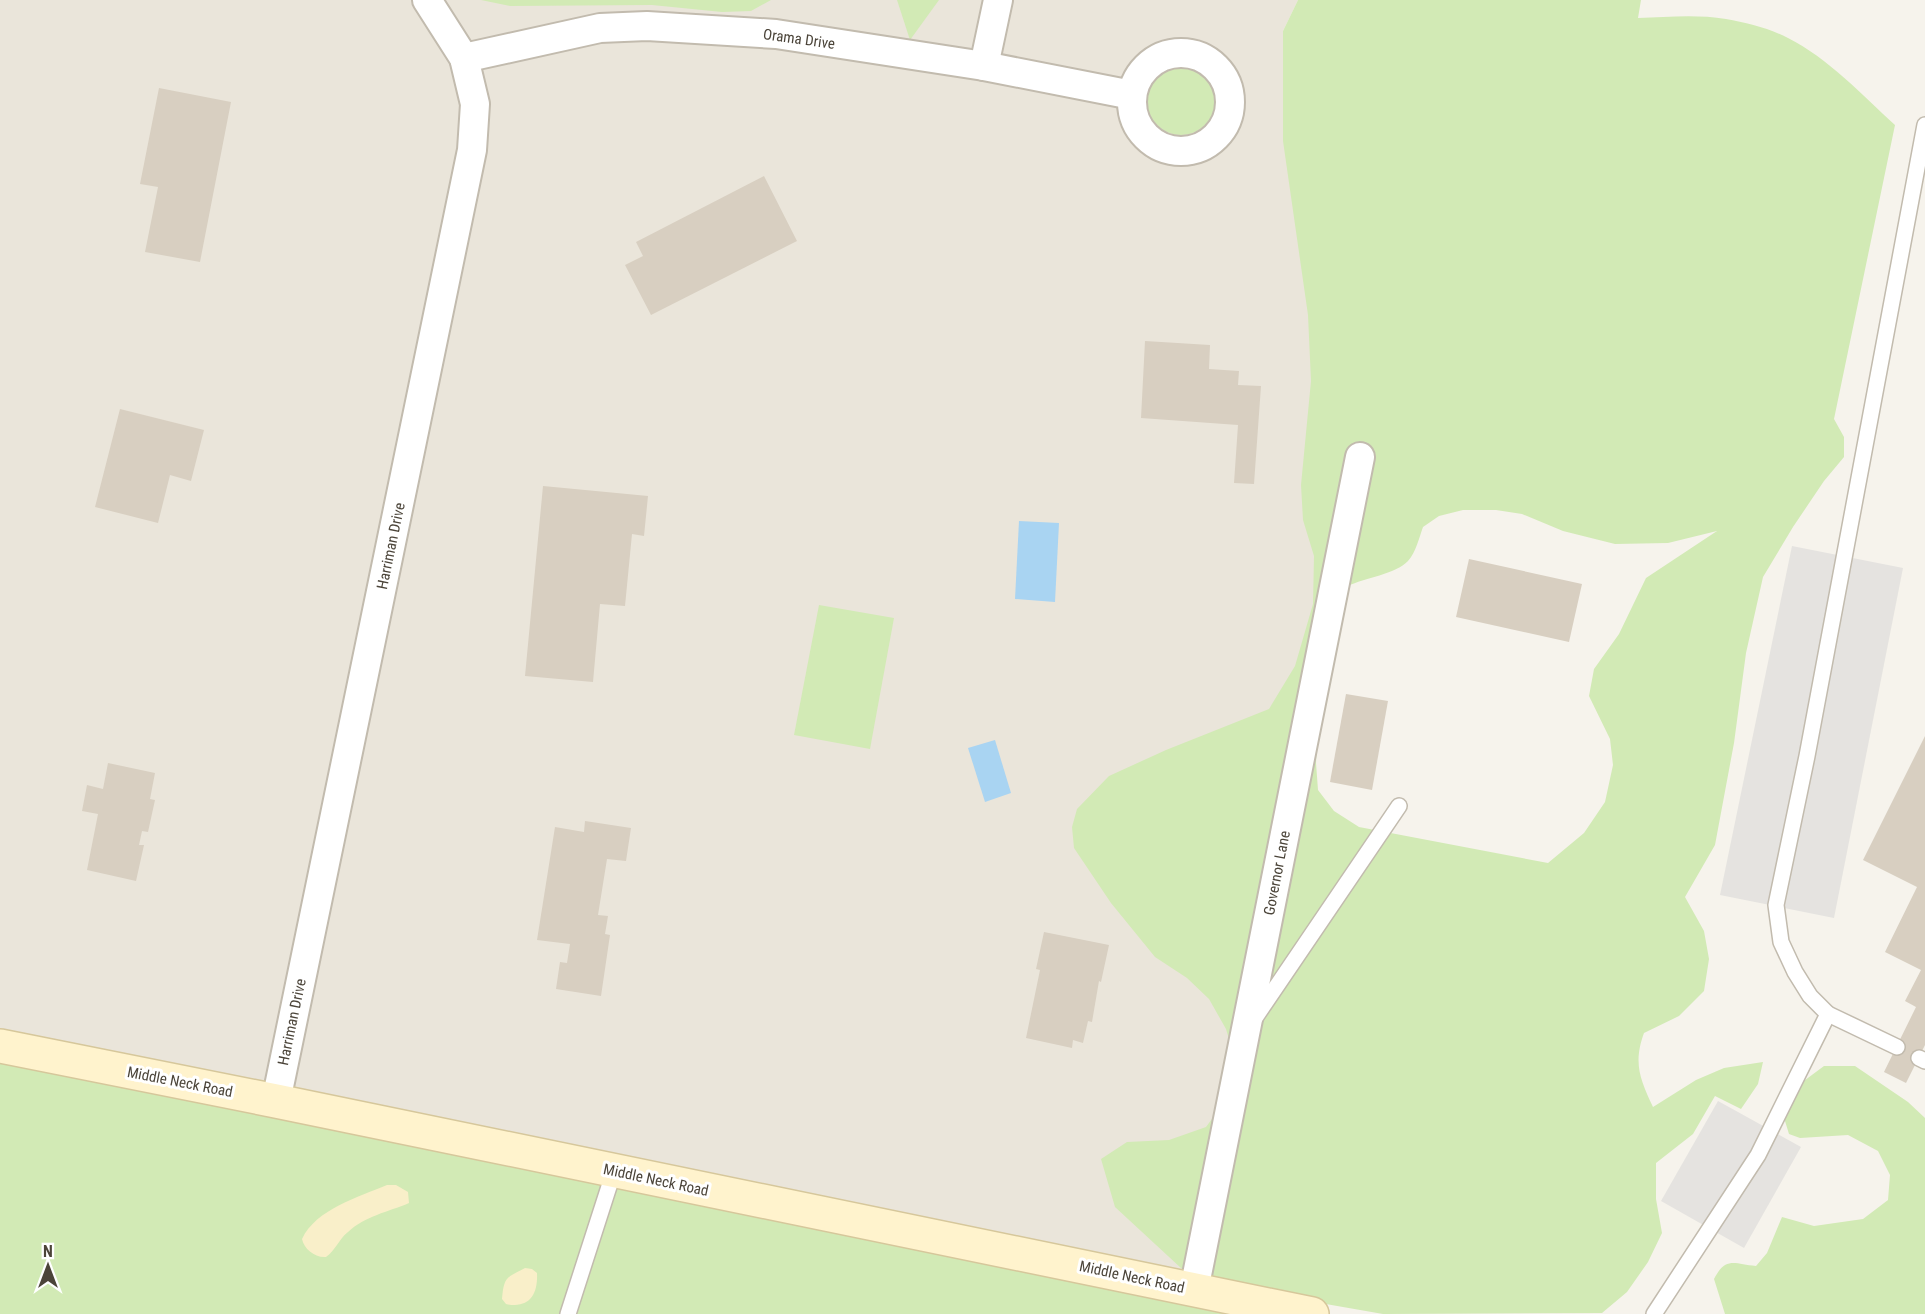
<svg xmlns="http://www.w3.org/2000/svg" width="1925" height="1314" viewBox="0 0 1925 1314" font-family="'Roboto Condensed',sans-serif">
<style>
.residential{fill:#eae5da}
.green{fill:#d2eab5;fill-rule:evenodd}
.sand{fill:#f9efc9}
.parking{fill:#e5e3e0}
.water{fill:#a9d4f2}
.building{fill:#d8cfc1}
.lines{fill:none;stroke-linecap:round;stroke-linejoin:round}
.lane-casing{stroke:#c2bbae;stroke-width:18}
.street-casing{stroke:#c2bbae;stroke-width:32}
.secondary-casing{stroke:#d6c79b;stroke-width:36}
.lane{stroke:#fff;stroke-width:15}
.street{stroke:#fff;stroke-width:28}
.secondary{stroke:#fff3cd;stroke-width:33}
.labels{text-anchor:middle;stroke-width:6;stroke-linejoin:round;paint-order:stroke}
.street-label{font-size:15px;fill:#4b4439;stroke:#fff}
</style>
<rect width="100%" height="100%" fill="#f6f3ec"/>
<!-- residential -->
<polygon class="residential" points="0,0 1298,0 1283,31 1360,457 1194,1290 0,1046"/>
<!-- green -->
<g class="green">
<polygon points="481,0 771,0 751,11 722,12 652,5 510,6"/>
<polygon points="897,0 939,0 910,40"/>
<path d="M1298,0H1641L1638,18C1667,17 1697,14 1726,19C1747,23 1769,28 1788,38C1828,58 1862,95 1895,125L1834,419L1844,437V457L1824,481L1793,527L1763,577L1746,653L1734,743L1715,845L1685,897L1704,931L1709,959L1704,991L1679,1016L1644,1033C1633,1063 1640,1079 1653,1107L1696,1080L1724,1068L1763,1062L1758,1084L1741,1109L1715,1096L1693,1134L1656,1163V1199L1662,1233L1648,1262L1627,1292L1602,1313L1383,1314L1195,1281L1115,1207L1101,1159L1127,1142L1169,1140L1206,1127L1220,1108L1238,1069L1226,1029L1209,999L1187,978L1155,957L1111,903L1074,848L1072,827L1077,809L1109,776L1166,750L1269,709L1295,666L1313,604L1314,556L1303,520L1301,485L1311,381L1308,315L1283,141V31ZM1463,510H1496L1522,514L1563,531L1615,544L1668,543L1717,531L1646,578L1619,634L1594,669L1589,696L1610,739L1613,765L1605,802L1584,833L1548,863L1359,827L1334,811L1318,790L1316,763L1318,722L1348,586C1364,578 1396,574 1408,561C1416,552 1419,538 1423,527L1439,516Z"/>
<circle cx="1181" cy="101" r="34"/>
<polygon points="819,605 894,618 870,749 794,735"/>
<polygon points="0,1046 1312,1314 0,1314"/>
<path d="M1824,1066H1855L1908,1102L1925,1118V1314H1725L1714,1279C1726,1256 1734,1264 1756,1266L1767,1253L1782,1217L1814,1226L1863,1219L1888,1200L1890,1175L1878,1151L1848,1135L1800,1138L1789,1134L1781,1108L1789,1092Z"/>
</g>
<!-- sand -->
<g class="sand">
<path d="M387,1185H396L408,1192L409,1203C388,1212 365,1216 348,1232C339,1239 335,1251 326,1257C315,1258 304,1249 302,1239C316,1209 359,1197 387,1185Z"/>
<path d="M525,1268L532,1269L537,1273C538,1294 530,1309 506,1304L502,1299C504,1277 506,1278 525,1268Z"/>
</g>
<!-- parking -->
<g class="parking">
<polygon points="1792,546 1903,568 1834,918 1720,895"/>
<polygon points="1718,1101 1801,1147 1744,1248 1661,1201"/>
</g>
<!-- water -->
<g class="water">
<polygon points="1019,521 1059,523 1055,602 1015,599"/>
<polygon points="995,740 1011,793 985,802 968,748"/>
</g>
<!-- building -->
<g class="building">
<polygon points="159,88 231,102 200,262 145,252 158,187 140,184"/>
<polygon points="764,176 797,241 651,315 625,265 643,256 636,242"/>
<polygon points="1145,341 1210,345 1209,369 1239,371 1238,385 1261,386 1254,484 1234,483 1238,425 1141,418"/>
<polygon points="120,409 204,430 191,481 170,475 158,523 95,507"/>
<polygon points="543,486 648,496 644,536 632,534 625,606 600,604 593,682 525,676"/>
<polygon points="1469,559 1582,584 1569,642 1456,617"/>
<polygon points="1346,694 1388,701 1372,790 1330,782"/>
<polygon points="1925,736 1925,1045 1906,1083 1884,1072 1916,1007 1905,1001 1921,970 1885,952 1917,887 1863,860"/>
<polygon points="108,763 155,773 150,799 155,800 148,832 142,831 139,845 144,845 136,881 87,870 98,814 82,811 87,785 103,789"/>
<polygon points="585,821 631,828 626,861 607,859 598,915 608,916 605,934 610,935 601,996 556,989 560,962 567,963 570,944 537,940 555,827 584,832"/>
<polygon points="1044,932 1109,945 1101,982 1099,981 1092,1022 1088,1021 1083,1043 1073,1040 1072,1048 1026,1038 1040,970 1036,969"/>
</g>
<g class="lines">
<!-- lane casing -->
<g class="lane-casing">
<g id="lane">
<polyline points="1828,1014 1897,1047"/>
<polyline points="1255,1018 1399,806"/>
<polyline points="1919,1058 1925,1061"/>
<polyline points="568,1314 614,1171"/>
<polyline points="1654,1314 1758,1155 1828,1014 1810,996 1795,972 1781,942 1776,905 1807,756 1925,125"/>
</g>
</g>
<!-- street casing -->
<g class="street-casing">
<g id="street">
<circle cx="1181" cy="102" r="49"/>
<polyline points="464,58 600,28 647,26 776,34 984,66 1132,95"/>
<polyline points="984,66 998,0"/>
<polyline points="276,1101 472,150 475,104 464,58 427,0"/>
<polyline points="1194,1290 1360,457"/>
</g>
</g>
<!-- secondary casing -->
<g class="secondary-casing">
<polyline id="secondary" points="0,1046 276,1101 1312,1314"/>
</g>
<!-- lane -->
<use href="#lane" class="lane"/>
<!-- street -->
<use href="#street" class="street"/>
<!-- secondary -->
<use href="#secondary" class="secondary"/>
</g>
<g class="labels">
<!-- street labels -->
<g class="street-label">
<text transform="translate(799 39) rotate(8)" y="5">Orama Drive</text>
<text transform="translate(391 546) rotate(-78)" y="5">Harriman Drive</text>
<text transform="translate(1277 873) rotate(-79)" y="5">Governor Lane</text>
<text transform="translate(292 1022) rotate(-78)" y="5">Harriman Drive</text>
<text transform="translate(180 1082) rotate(11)" y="5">Middle Neck Road</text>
<text transform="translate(656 1180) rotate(12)" y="5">Middle Neck Road</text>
<text transform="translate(1132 1277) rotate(12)" y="5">Middle Neck Road</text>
</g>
</g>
<!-- north arrow -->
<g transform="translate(48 1266)" stroke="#ffffff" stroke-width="4.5" paint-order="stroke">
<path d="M0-4.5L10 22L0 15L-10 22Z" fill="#4b4439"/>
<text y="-9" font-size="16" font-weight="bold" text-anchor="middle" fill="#4b4439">N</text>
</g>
</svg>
